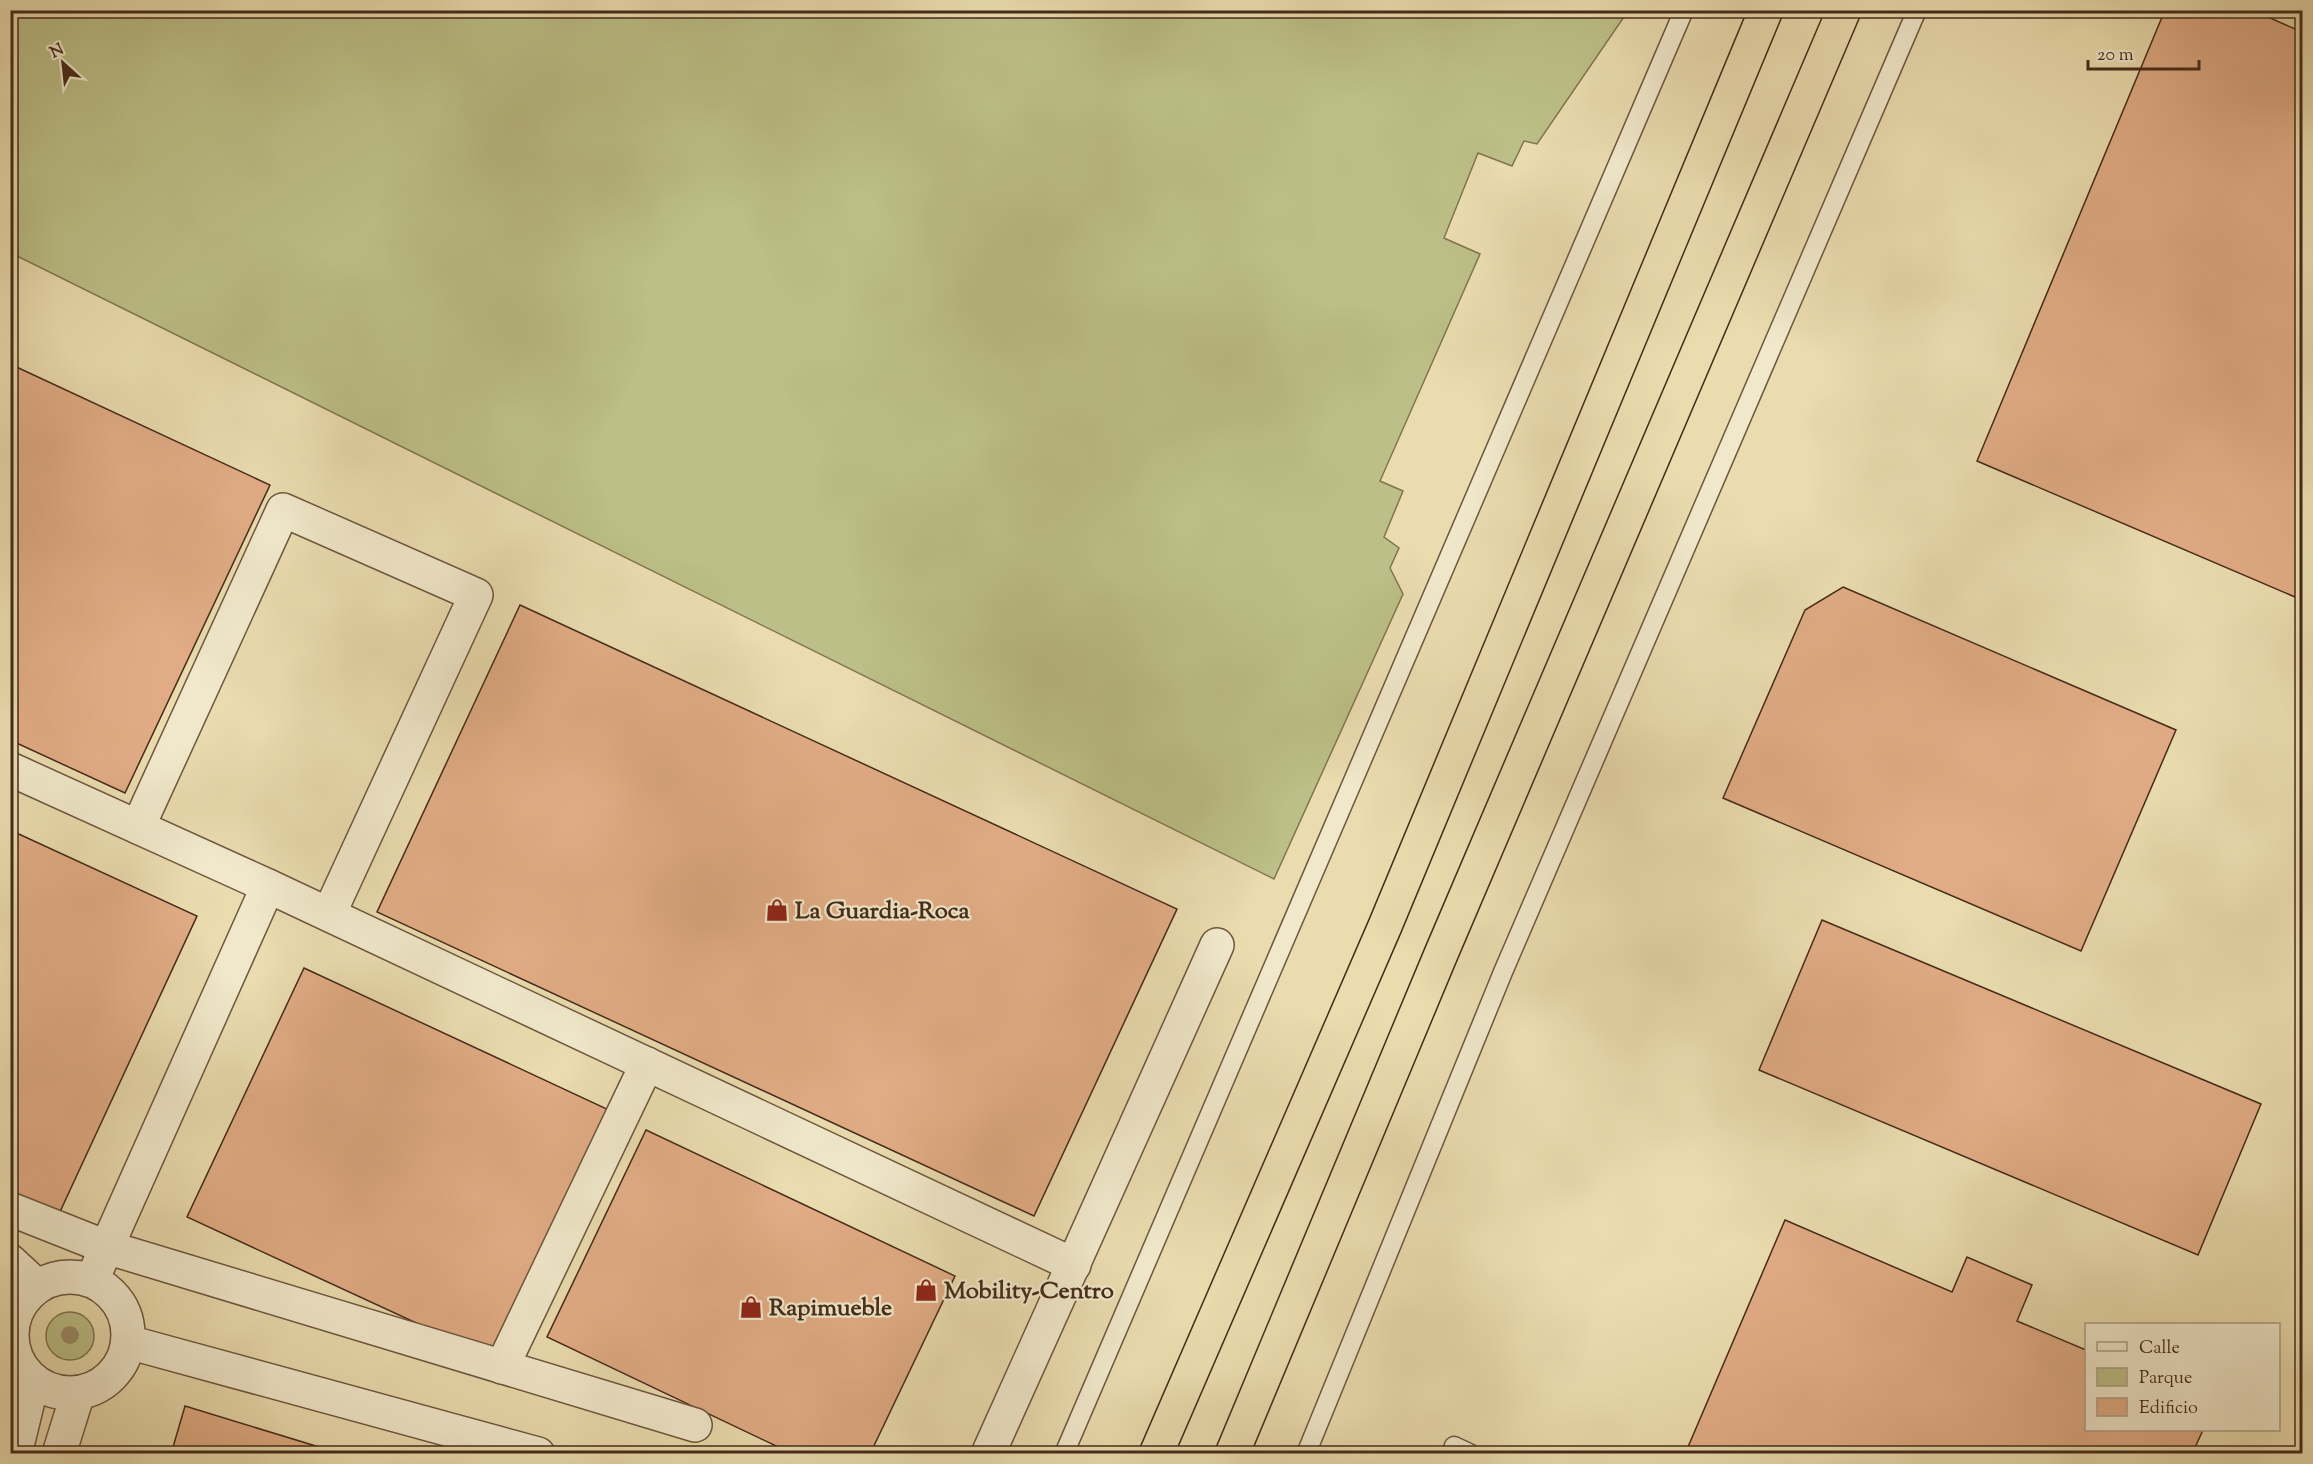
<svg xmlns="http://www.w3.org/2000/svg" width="2313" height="1464" viewBox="0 0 2313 1464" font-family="'Sorts Mill Goudy',serif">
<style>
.green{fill:#bcbf87;stroke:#807550;stroke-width:1.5}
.building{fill:#e1ac85;stroke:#452b1a;stroke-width:1.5}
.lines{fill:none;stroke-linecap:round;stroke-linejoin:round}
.service-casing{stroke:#6e573f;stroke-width:21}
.minor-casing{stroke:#6e573f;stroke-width:36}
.motorway-casing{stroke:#452b1a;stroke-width:36}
.service{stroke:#f1e8cb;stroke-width:18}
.minor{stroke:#f1e8cb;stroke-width:33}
.motorway{stroke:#eadcaf;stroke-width:33}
.tree{fill:#9c8b69}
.labels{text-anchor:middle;stroke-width:4.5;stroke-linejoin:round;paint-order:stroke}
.poi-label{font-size:24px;font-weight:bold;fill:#452b1a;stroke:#f1e8cb;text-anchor:start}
</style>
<rect width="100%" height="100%" fill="#eadcaf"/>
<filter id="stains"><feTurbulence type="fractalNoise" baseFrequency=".00333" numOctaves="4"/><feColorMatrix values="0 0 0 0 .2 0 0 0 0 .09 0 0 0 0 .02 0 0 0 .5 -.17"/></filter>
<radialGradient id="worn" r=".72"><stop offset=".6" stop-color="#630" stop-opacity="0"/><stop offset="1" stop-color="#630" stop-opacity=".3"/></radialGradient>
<!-- green -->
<g class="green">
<polygon points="10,11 11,10 1628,11 1537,144 1524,141 1512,166 1478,153 1444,238 1480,254 1380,481 1403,491 1384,537 1399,548 1390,568 1403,594 1274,879 11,253"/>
<circle cx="70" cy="1336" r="24"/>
</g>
<!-- building -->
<g class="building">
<polygon points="2165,10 2252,10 2302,32 2302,600 1977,461"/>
<polygon points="10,364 270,485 125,793 10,740"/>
<polygon points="1843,587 2176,730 2081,951 1723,798 1805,610"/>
<polygon points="520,605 1177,909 1034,1216 377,912"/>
<polygon points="10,830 197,916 58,1216 10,1194"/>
<polygon points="1822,920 2261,1104 2198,1255 1759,1070"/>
<polygon points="304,968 609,1110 492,1358 187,1217"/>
<polygon points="646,1130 955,1276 870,1454 793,1454 547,1337"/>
<polygon points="1785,1220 1952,1292 1967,1257 2032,1285 2017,1321 2086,1350 2086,1430 2203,1430 2192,1454 1685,1454"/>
<polygon points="185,1406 342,1454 171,1454"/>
</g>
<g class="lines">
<!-- service casing -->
<g class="service-casing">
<g id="service">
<polyline points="1064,1454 1684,10"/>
<polyline points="1306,1454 1503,972 1917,10"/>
<polyline points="1451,1454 1454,1446 1471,1454"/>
</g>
</g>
<!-- minor casing -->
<g class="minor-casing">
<g id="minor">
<polyline points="10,769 268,886 1074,1265"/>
<polyline points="138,827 283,510 476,595 329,914"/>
<polyline points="10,1209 106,1247 695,1425"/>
<polyline points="10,1261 37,1286"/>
<circle cx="70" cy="1335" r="58"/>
<polyline points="92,1280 268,886"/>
<polyline points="128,1342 538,1454"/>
<polyline points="502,1367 647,1064"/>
<polyline points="15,1454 33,1380"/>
<polyline points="59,1454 78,1393"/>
<polyline points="988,1454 1217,945"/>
</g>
</g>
<!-- motorway casing -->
<g class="motorway-casing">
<g id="motorway">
<polyline points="1156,1454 1385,926 1766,10"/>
<polyline points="1232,1454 1441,954 1844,10"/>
</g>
</g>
<!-- service -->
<use href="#service" class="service"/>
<!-- minor -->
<use href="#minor" class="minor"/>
<!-- motorway -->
<use href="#motorway" class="motorway"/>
</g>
<!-- trees -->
<circle class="tree" cx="70" cy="1335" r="9"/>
<!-- icons -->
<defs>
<g id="shop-bare" transform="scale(1.8)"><path d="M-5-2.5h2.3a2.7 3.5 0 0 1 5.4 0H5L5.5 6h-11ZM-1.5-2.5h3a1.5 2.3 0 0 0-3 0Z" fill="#8f2418" stroke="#f1e8cb" stroke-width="2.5" paint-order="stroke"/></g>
</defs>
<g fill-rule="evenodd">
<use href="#shop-bare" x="777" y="910"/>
<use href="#shop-bare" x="926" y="1290"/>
<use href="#shop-bare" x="751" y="1307"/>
</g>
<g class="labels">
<!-- poi labels -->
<g class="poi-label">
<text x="795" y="918">La Guardia-Roca</text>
<text x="944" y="1298">Mobility-Centro</text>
<text x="769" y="1315">Rapimueble</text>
</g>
</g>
<!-- margin -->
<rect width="2313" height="1464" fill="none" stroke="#eadcaf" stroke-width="36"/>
<rect x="12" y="12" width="2289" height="1440" fill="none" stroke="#452b1a" stroke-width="3"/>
<rect x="18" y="18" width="2277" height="1428" fill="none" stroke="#452b1a" stroke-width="1.5"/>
<!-- legend -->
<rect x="2085" y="1323" width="195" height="108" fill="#f1e8cb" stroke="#ac9c84" stroke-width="1.5"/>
<rect x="2097" y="1342" width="30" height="9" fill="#f1e8cb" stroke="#ac9c84" stroke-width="1.5"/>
<text x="2139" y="1353" font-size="18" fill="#452b1a">Calle</text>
<rect x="2097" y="1368" width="30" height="18" fill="#bcbf87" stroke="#ac9c84" stroke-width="1.5"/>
<text x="2139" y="1383" font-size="18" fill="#452b1a">Parque</text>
<rect x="2097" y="1398" width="30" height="18" fill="#e1ac85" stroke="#ac9c84" stroke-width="1.5"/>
<text x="2139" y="1413" font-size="18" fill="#452b1a">Edificio</text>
<!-- north arrow -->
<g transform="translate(63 63) rotate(333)" stroke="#f1e8cb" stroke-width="4.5" paint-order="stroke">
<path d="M0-4.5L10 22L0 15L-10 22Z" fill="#452b1a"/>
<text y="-9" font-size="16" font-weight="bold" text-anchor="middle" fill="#452b1a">N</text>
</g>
<!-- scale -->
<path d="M2088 60v9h111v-9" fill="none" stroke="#452b1a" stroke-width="3"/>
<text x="2097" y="60" font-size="18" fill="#452b1a" stroke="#f1e8cb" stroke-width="4.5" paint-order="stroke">20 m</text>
<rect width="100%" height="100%" filter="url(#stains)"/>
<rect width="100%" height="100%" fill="url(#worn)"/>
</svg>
